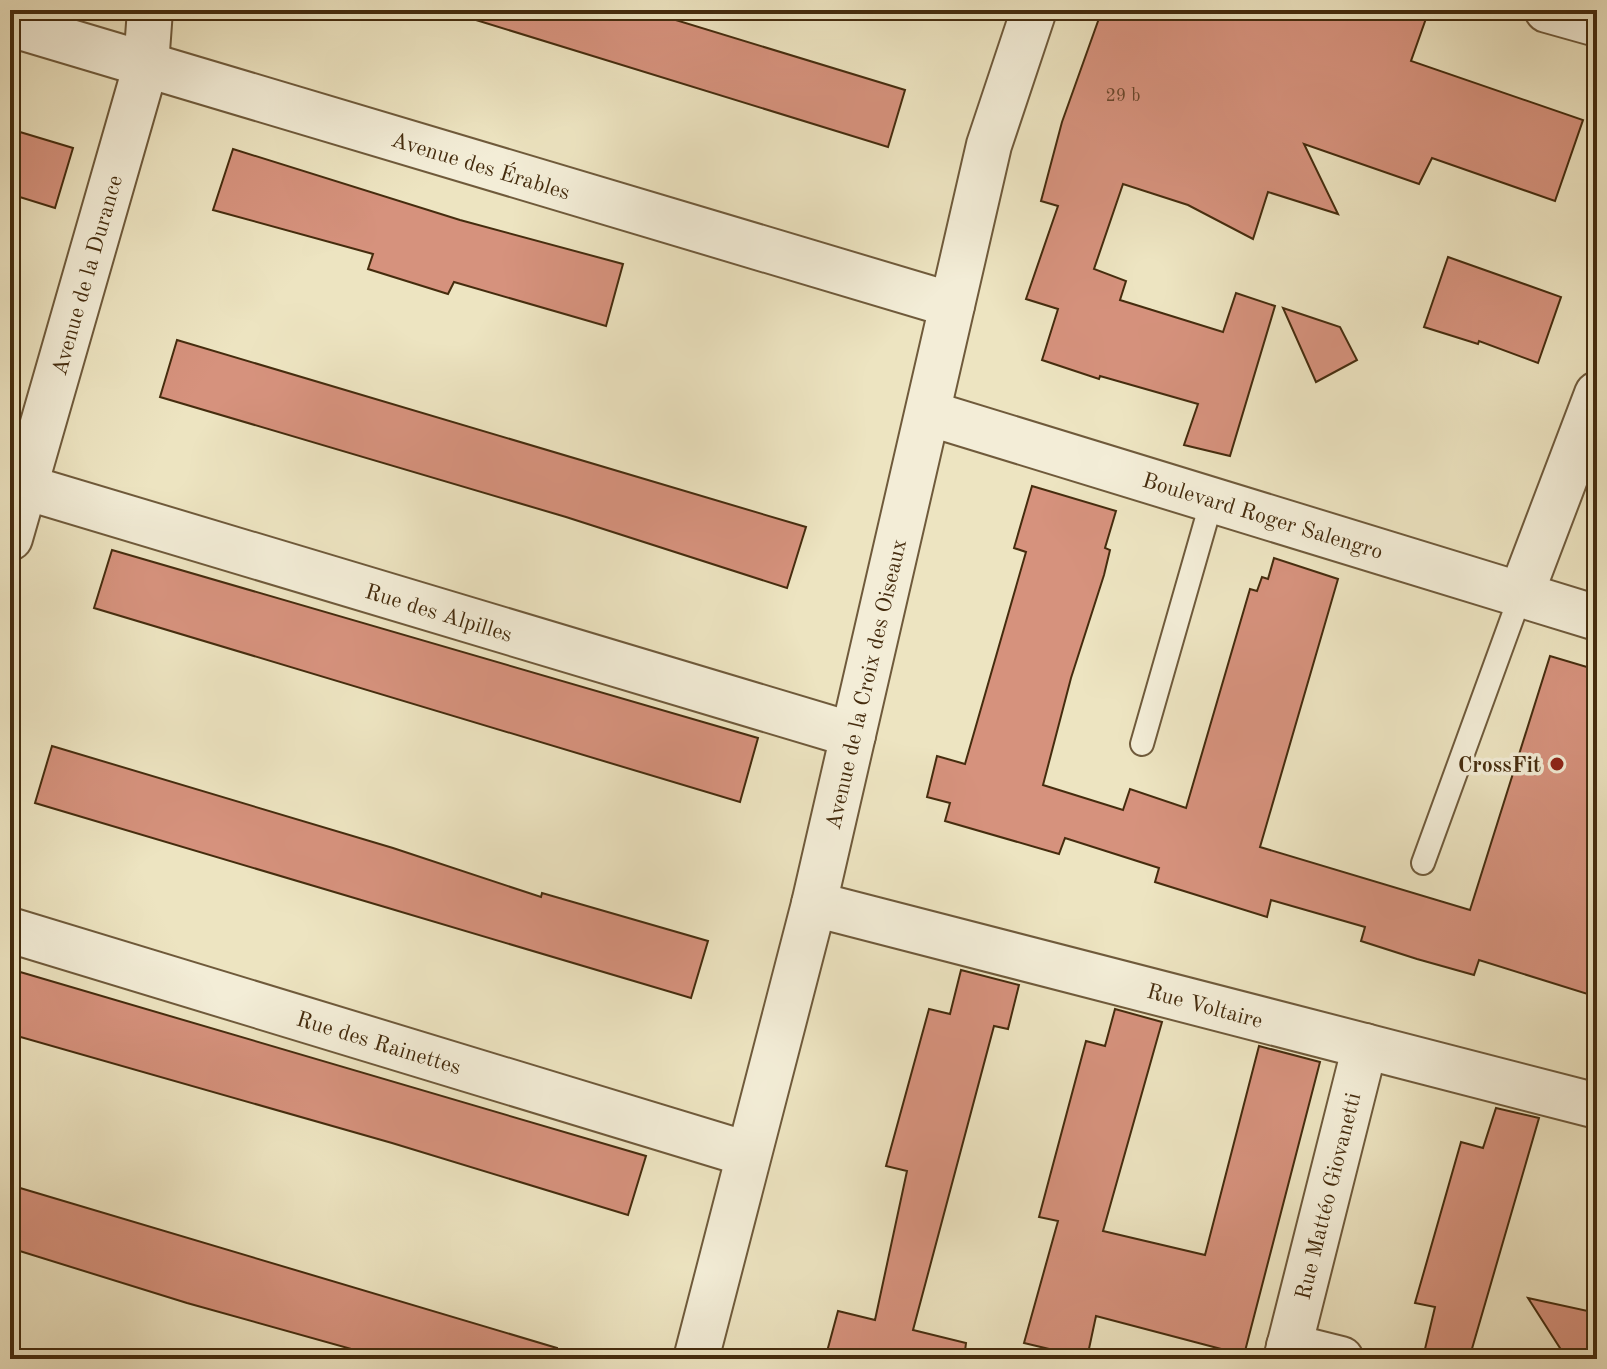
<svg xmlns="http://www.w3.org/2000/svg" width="1607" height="1369" viewBox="0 0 1607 1369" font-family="'Old Standard TT',serif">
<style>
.building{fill:#d6927d;stroke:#452c0e;stroke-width:2}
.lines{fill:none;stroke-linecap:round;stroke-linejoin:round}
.service-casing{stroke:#6f5a3b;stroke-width:26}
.minor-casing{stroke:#6f5a3b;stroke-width:48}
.service{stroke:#f3edd7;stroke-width:22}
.minor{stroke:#f3edd7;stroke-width:44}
.poi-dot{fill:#8f2418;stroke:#f3edd7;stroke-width:3}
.labels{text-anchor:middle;stroke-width:7;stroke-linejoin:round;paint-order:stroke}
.number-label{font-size:18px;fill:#69462a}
.street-label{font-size:22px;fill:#452c0e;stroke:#f3edd7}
.poi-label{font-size:22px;font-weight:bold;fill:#452c0e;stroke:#f3edd7;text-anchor:end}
</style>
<rect width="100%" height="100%" fill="#ede4c1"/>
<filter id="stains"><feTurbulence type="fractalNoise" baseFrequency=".0025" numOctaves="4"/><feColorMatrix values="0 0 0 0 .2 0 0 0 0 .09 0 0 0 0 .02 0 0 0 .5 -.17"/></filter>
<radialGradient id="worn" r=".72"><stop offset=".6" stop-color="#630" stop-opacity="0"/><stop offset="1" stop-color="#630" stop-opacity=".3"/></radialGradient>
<!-- building -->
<g class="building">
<polygon points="478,10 643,10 905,90 888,147 476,20"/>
<polygon points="1102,10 1429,10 1411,61 1583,120 1555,201 1432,158 1419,184 1304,144 1338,214 1268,192 1253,239 1188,205 1123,184 1094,269 1126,281 1120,300 1223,332 1236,293 1275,306 1230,456 1184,445 1198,404 1100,376 1099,379 1042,360 1058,309 1026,299 1058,206 1041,201 1062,122"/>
<polygon points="10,129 73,148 55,208 10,194"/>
<polygon points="233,149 460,220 623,264 606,326 454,282 448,294 368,269 373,254 213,210"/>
<polygon points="1448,257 1561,297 1538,363 1479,341 1478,344 1424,327"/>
<polygon points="1283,308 1340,327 1357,360 1316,382"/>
<polygon points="177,340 806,527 787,588 566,517 160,397"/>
<polygon points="1032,486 1116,511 1105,548 1110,550 1104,575 1071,678 1043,785 1123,810 1130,789 1186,808 1250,589 1257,591 1262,577 1268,579 1274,558 1338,579 1260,847 1470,910 1550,656 1597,670 1597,997 1479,960 1474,975 1417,959 1361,941 1365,927 1271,900 1267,917 1155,882 1159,868 1065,838 1059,854 945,821 950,803 927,797 937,756 965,764 1026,552 1014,548"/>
<polygon points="112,550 758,738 740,802 94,608"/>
<polygon points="52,746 393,848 541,897 542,893 708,941 691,998 35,803"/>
<polygon points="10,969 646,1156 628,1215 392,1143 10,1034"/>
<polygon points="961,970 1019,985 1008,1029 994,1026 913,1330 966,1343 964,1359 825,1359 838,1311 875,1320 907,1171 886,1166 929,1009 950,1014"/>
<polygon points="1115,1009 1162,1022 1103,1231 1205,1255 1259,1046 1320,1062 1244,1355 1096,1316 1087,1358 1024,1343 1058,1221 1039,1217 1086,1041 1105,1046"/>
<polygon points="1496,1108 1539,1118 1469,1359 1465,1359 1425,1349 1435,1307 1415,1303 1461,1142 1483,1148"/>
<polygon points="10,1185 557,1348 555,1359 387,1359 187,1303 10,1248"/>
<polygon points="1528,1298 1597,1313 1597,1359 1567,1359"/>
</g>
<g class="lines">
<!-- service casing -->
<g class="service-casing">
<g id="service">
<polyline points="1142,744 1212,500"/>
<polyline points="1423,863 1521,594"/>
</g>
</g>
<!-- minor casing -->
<g class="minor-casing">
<g id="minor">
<polyline points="1547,10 1597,24"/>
<polyline points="10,24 952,305"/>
<polyline points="928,413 1597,618"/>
<polyline points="25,487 853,735"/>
<polyline points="10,538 146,65 150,10"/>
<polyline points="1521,594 1597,394"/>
<polyline points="814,904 1597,1106"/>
<polyline points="10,930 747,1154"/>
<polyline points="1289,1346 1341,1359"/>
<polyline points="696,1359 814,904 989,145 1034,10"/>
<polyline points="1286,1359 1365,1046"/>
</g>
</g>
<!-- service -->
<use href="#service" class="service"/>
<!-- minor -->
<use href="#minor" class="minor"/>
</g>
<!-- markers -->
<circle class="poi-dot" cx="1557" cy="764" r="8"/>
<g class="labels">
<!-- number labels -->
<g class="number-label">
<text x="1123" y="101">29 b</text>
</g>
<!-- street labels -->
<g class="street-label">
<text transform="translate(481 165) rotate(17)" y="8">Avenue des Érables</text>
<text transform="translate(86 275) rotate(-74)" y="8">Avenue de la Durance</text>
<text transform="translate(1263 515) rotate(17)" y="8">Boulevard Roger Salengro</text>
<text transform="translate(439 612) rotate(17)" y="8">Rue des Alpilles</text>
<text transform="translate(865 684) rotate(-77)" y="8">Avenue de la Croix des Oiseaux</text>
<text transform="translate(1205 1005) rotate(15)" y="8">Rue Voltaire</text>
<text transform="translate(379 1042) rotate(17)" y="8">Rue des Rainettes</text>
<text transform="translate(1327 1196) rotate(-76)" y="8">Rue Mattéo Giovanetti</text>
</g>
<!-- poi labels -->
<g class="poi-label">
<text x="1541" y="772">CrossFit</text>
</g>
</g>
<!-- margin -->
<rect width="1607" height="1369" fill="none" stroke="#ede4c1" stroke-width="40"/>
<rect x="12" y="12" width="1583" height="1345" fill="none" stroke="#452c0e" stroke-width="4"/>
<rect x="20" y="20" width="1567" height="1329" fill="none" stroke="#452c0e" stroke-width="2"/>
<rect width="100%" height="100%" filter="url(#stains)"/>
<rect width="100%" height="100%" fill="url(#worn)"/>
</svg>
